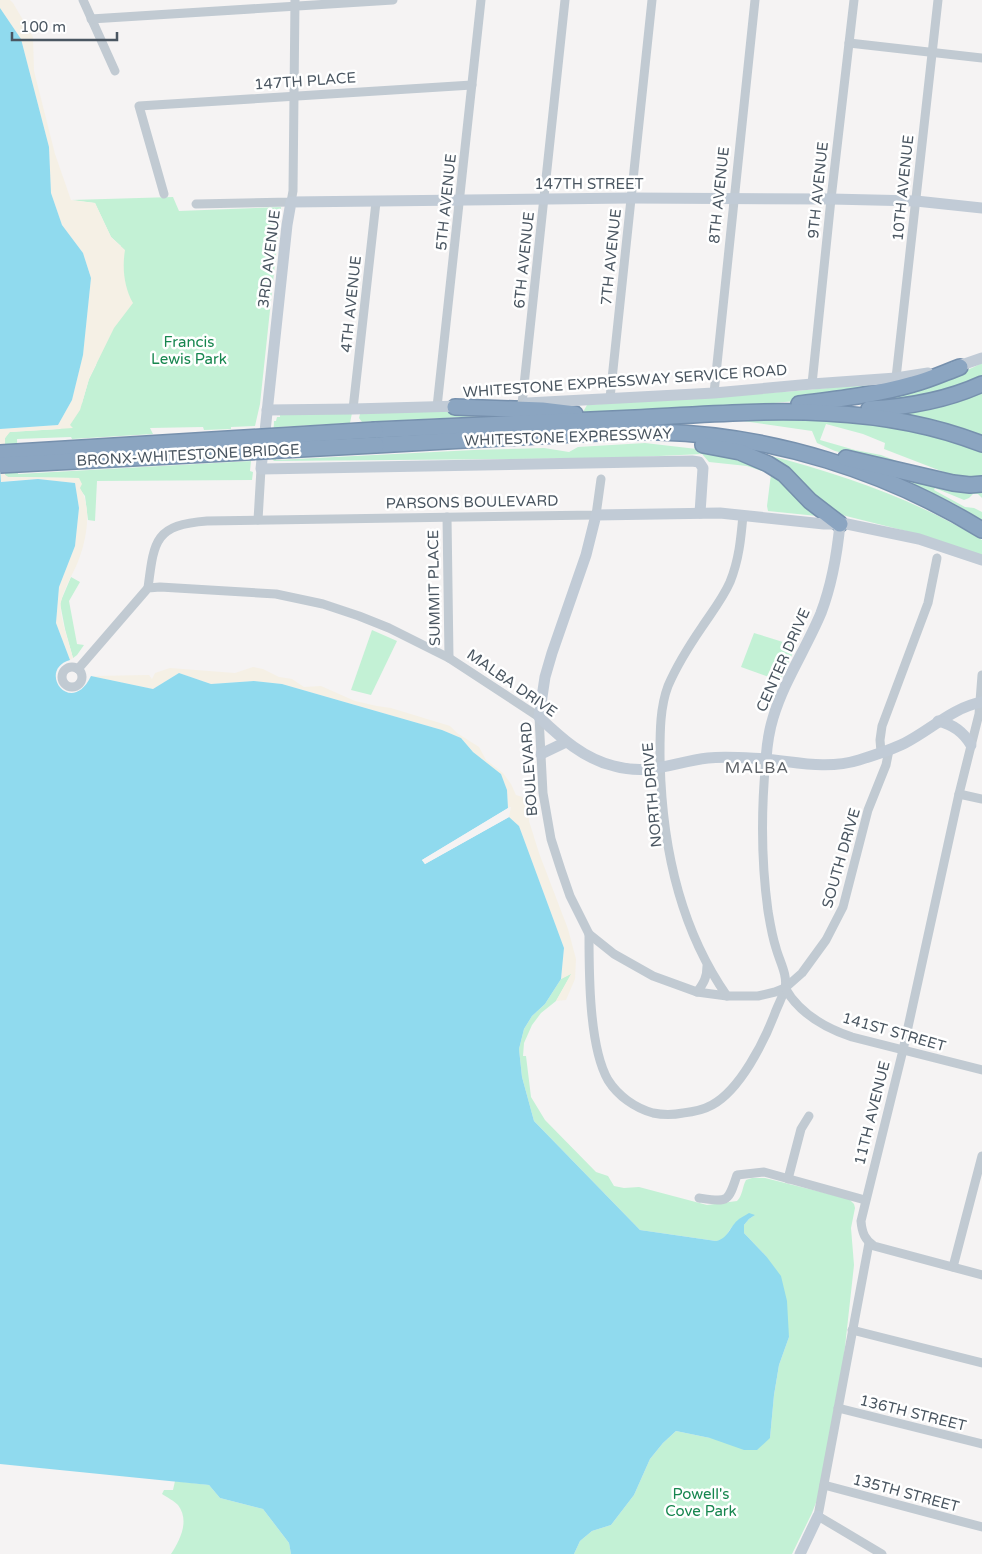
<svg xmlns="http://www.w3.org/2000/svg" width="982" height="1554" viewBox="0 0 982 1554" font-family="'Varela Round',sans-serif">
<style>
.green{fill:#c3f1d5}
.sand{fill:#f5f0e5}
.water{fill:#90daee}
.pier{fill:#f5f3f3}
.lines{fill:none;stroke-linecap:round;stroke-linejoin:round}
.highway-casing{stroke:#7690ad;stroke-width:18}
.street{stroke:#c1cad2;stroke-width:9}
.secondary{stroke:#c1cbd6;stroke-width:11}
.highway{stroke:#8ba5c1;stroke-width:15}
.highway-bridge-casing{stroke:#7690ad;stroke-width:18;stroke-linecap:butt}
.highway-bridge{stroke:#8ba5c1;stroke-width:15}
.labels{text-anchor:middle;stroke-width:5;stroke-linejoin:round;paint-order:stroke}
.street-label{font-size:15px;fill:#4a5661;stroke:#fff}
.park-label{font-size:15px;fill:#17864f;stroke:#fff}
.neighbourhood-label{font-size:16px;letter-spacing:1px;fill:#5f6368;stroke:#fff}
</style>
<rect width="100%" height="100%" fill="#f5f3f3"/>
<!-- green -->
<g class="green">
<polygon points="173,197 179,211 281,207 260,404 255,426 231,427 231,429 204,430 203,427 150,428 153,434 72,439 71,437 17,439 18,474 251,461 250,471 253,472 252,480 97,481 95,521 88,520 85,496 79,488 79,478 8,477 5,475 5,438 9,432 60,429 82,403 89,379 96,365 121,246 111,237 95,203 71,200"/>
<path d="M982,363V377L938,393L878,403L823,404C872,395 938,387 982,363Z"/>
<polygon points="869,384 889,385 818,399 740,406 595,413 583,412 587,405 796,391"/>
<polygon points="982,387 982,440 911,418 899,409"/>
<polygon points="365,411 496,412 503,415 362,422 359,418 360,414"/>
<polygon points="280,413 352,413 350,423 279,427 276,460 474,450 544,448 569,452 578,447 645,443 714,451 761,464 819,515 817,516 768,511 767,506 771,474 747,466 709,462 702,454 616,458 274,461 272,459 274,421 276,421 277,417 280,417"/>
<path d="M736,420C791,420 846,418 900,428C928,433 955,441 982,448V480L967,481L884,449L885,443L863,434L826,424L820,440L855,450L881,455L944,479L835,451L817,443L812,431Z"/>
<path d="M767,455C842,474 916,500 982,540V557L906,531L838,514Z"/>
<polygon points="903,479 971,492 982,492 982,498 978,494 973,494 969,498 964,500 935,488 934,490 965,507 974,508 982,512 982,520 953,503"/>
<polygon points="71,577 80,582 69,601 77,644 84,645 77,655 73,658 65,629 60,603"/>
<polygon points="372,630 397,641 371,695 351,690"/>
<polygon points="754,633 796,646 780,681 741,667"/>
<path d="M572,973L556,1001L541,1013L532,1025L524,1043L523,1056H526L531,1097L545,1120L596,1172L608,1176L614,1186L624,1188L639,1187L707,1205L737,1201C743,1195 742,1187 746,1180L752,1178H765L845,1198L850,1200L854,1204L855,1208L851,1228L854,1265L843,1365L820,1492L812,1513L792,1554H574L580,1541L592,1531L611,1525L634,1495L650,1459L663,1443L676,1431L710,1438H770L774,1395L779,1365L789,1337L766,1256L744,1233V1225L749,1219L755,1215C748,1218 737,1222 732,1227C726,1234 726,1240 716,1241L640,1230L534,1121L522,1077L519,1049L524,1029L532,1016L545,1004L561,979Z"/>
<path d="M175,1481L209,1485L220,1498L263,1509L289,1543L291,1554H171C180,1540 190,1521 178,1505C174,1501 167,1497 162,1494L164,1490H173Z"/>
</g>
<!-- sand -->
<g class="sand">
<path d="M0,0H10L13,3L33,37L34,71L55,154L71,200L95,203L111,237L125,250C122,268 124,287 133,303L114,328L89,379L80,410L70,425L73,428L10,432L5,438V475L8,477L79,478L82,484L80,488C92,507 87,538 79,559C74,573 64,587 61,602C58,613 70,646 73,658L70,660L56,623L59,587L75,546L79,508L75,483C50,480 26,478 0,482V429L58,425L72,400L83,354L91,278L83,253L62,225L51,193L49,147L21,39L0,8Z"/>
<polygon points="253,667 263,669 279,677 292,679 304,687 321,686 355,701 377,706 391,708 450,726 457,733 479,747 486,760 503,773 511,784 516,795 531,800 529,821 539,853 568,929 576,959 575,979 566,1000 556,1001 571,974 561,979 564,948 519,826 509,817 511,807 508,808 507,790 501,774 473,752 461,738 442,730 282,684 254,681 211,684 179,673 153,689 91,676 149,675 152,679 155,673 170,668 235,673"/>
</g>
<!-- water -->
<g class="water">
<polygon points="0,8 21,39 49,147 51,193 62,225 83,253 91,278 83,355 72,400 58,425 0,429"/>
<path d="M0,467L1,482L38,479L75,483L79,508L75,546L59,587L56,623L70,660C36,670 71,718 91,676L153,689L179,673L211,684L254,681L282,684L442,730L461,738L473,752L501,774L507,790L508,808L422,860L425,864L509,817L519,826L564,948L561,979L545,1004L532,1016L524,1029L519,1049L522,1077L534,1121L640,1230L716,1241C728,1239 730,1226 739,1219C742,1217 746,1215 749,1213L755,1215L749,1219L744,1225V1233L766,1256L781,1276L787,1301L789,1337L779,1365L774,1395L770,1438L757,1450H744L710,1438L676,1431L663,1443L650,1459L634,1495L611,1525L592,1531L580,1541L574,1554H291L289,1543L263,1509L220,1498L209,1485L0,1464Z"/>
</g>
<!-- pier -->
<polygon class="pier" points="510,807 509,810 425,861 509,814 509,817 425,864 422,860"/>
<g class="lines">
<!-- highway casing -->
<g class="highway-casing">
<g id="highway">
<path d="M799,404C837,399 875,395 913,384C929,380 944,373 960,367"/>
<polyline points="455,407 542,410 575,414"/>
<path d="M869,409C908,407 947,400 982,384"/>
<path d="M375,430C461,426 548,422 635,418C751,412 871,400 982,444"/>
<path d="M376,445C430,442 484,439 538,436C578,434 619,431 659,432C772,435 886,471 982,530"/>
<polyline points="703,445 740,452 768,464 784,474 810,501 840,524"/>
<polyline points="846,458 953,483 970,485 982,484"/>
</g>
</g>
<!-- street -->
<g class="street">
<polyline points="83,0 115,71"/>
<polyline points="91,19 393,0"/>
<polyline points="849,43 982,58"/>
<polyline points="164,194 139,106 472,85"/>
<polyline points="196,204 291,202 293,191 295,0"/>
<polyline points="896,378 938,0"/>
<polyline points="812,384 831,199 854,0"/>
<polyline points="714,393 755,0"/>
<polyline points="610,398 652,0"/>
<polyline points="522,404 565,0"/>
<polyline points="437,407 481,0"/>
<polyline points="353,409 376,202"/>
<polyline points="447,517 449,658"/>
<polyline points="258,520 261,469"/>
<path d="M148,588C154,540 155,525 207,521L596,515L601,479"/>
<circle cx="72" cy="677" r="10"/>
<polyline points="78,669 148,588 160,587 276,594 323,604 359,616 389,628 449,658 539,717 543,793 551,839 561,870 570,896 589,934 614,954 653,976 697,992 727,996 758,996 775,992 785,988 802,973 826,940 843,907 868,810 886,765 889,750"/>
<path d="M982,675L979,714L959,794L903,1050L861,1221C862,1233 865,1240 874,1246L982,1275"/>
<polyline points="881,752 880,740 882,726 928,603 937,558"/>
<polyline points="959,794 982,799"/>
<path d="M589,934C589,973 589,1047 608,1080C618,1096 635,1108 653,1113C663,1115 673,1115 683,1113C693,1112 703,1110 712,1105C740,1090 764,1042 775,1013C778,1005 783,996 785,988C788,975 779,960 776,948C772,936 770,923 768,911C761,860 761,810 766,759"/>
<path d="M785,988C799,1013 825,1028 852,1037L982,1070"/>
<path d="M697,992C704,983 707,977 707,966"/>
<path d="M727,996C678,926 661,838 660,754C660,732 660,707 668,686C677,665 689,646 702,627C712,612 723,598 730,582C739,560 741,538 743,515"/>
<polyline points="788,1179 801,1129 809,1116"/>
<path d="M699,1198C728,1202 728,1203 737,1175L764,1172L865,1200"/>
<polyline points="869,1243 818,1516 882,1554"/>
<polyline points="953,1267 982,1156"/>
<polyline points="852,1330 982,1363"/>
<polyline points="838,1408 982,1444"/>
<polyline points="824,1485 982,1527"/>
</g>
<!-- secondary -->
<g class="secondary">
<polyline points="953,368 982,358"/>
<polyline points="527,403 714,393 812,384 896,378 928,373"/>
<polyline points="267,410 353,409 461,406"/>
<polyline points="700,513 703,468 699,462 692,461 261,469 287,225 291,202 630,198 831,199 916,201 982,208"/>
<path d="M982,560L919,539L847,524H824L720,513L596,515L586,555L552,653L545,677L539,717C561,738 584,759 614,766C650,776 674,762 708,758C727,756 746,758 765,759C797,762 827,770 859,760C875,755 891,750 905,743C932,729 952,708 982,702"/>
<path d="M938,721C952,724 963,731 971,745"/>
<polyline points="541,754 566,742"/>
<path d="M766,759C767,745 769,731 773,718C784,681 806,649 821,613C832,584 837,555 840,524"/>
<polyline points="800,1554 818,1516"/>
</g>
<!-- highway -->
<use href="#highway" class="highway"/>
<!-- highway-bridge casing -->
<g class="highway-bridge-casing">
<g id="highway-bridge">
<polyline points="0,453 375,430"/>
<polyline points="0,465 376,445"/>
</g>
</g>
<!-- highway-bridge -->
<use href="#highway-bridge" class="highway-bridge"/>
</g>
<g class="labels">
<!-- street labels -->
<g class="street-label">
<text transform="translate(305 81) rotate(-4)" y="5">147TH PLACE</text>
<text x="589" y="189">147TH STREET</text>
<text transform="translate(903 188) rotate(-84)" y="5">10TH AVENUE</text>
<text transform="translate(818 190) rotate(-84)" y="5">9TH AVENUE</text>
<text transform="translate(719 195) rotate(-84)" y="5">8TH AVENUE</text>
<text transform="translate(446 202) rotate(-84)" y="5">5TH AVENUE</text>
<text transform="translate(611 257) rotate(-84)" y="5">7TH AVENUE</text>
<text transform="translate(269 259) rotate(-83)" y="5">3RD AVENUE</text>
<text transform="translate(524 260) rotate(-84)" y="5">6TH AVENUE</text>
<text transform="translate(351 304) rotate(-84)" y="5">4TH AVENUE</text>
<text transform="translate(625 381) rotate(-4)" y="5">WHITESTONE EXPRESSWAY SERVICE ROAD</text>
<text transform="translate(568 437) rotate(-2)" y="5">WHITESTONE EXPRESSWAY</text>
<text transform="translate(188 455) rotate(-3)" y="5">BRONX-WHITESTONE BRIDGE</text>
<text transform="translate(472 502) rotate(-1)" y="5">PARSONS BOULEVARD</text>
<text transform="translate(434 588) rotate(-91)" y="5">SUMMIT PLACE</text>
<text transform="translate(783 660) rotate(-66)" y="5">CENTER DRIVE</text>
<text transform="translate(512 683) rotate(35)" y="5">MALBA DRIVE</text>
<text transform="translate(529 769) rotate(-94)" y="5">BOULEVARD</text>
<text transform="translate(652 795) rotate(-95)" y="5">NORTH DRIVE</text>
<text transform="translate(841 858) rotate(-74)" y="5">SOUTH DRIVE</text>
<text transform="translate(894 1032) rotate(16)" y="5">141ST STREET</text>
<text transform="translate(872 1113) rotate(-76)" y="5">11TH AVENUE</text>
<text transform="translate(913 1413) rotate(14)" y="5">136TH STREET</text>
<text transform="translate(906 1493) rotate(15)" y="5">135TH STREET</text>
</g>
<!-- park labels -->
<g class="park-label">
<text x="189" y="347">Francis<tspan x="189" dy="17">Lewis Park</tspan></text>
<text x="701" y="1499">Powell's<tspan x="701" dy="17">Cove Park</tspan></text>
</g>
<!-- neighbourhood labels -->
<g class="neighbourhood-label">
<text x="757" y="773">MALBA</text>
</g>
</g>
<!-- scale -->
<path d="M12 32v8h105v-8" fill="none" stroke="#4a5661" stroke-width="2.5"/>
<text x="20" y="32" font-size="15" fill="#4a5661" stroke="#ffffff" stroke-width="4" paint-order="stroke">100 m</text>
</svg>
